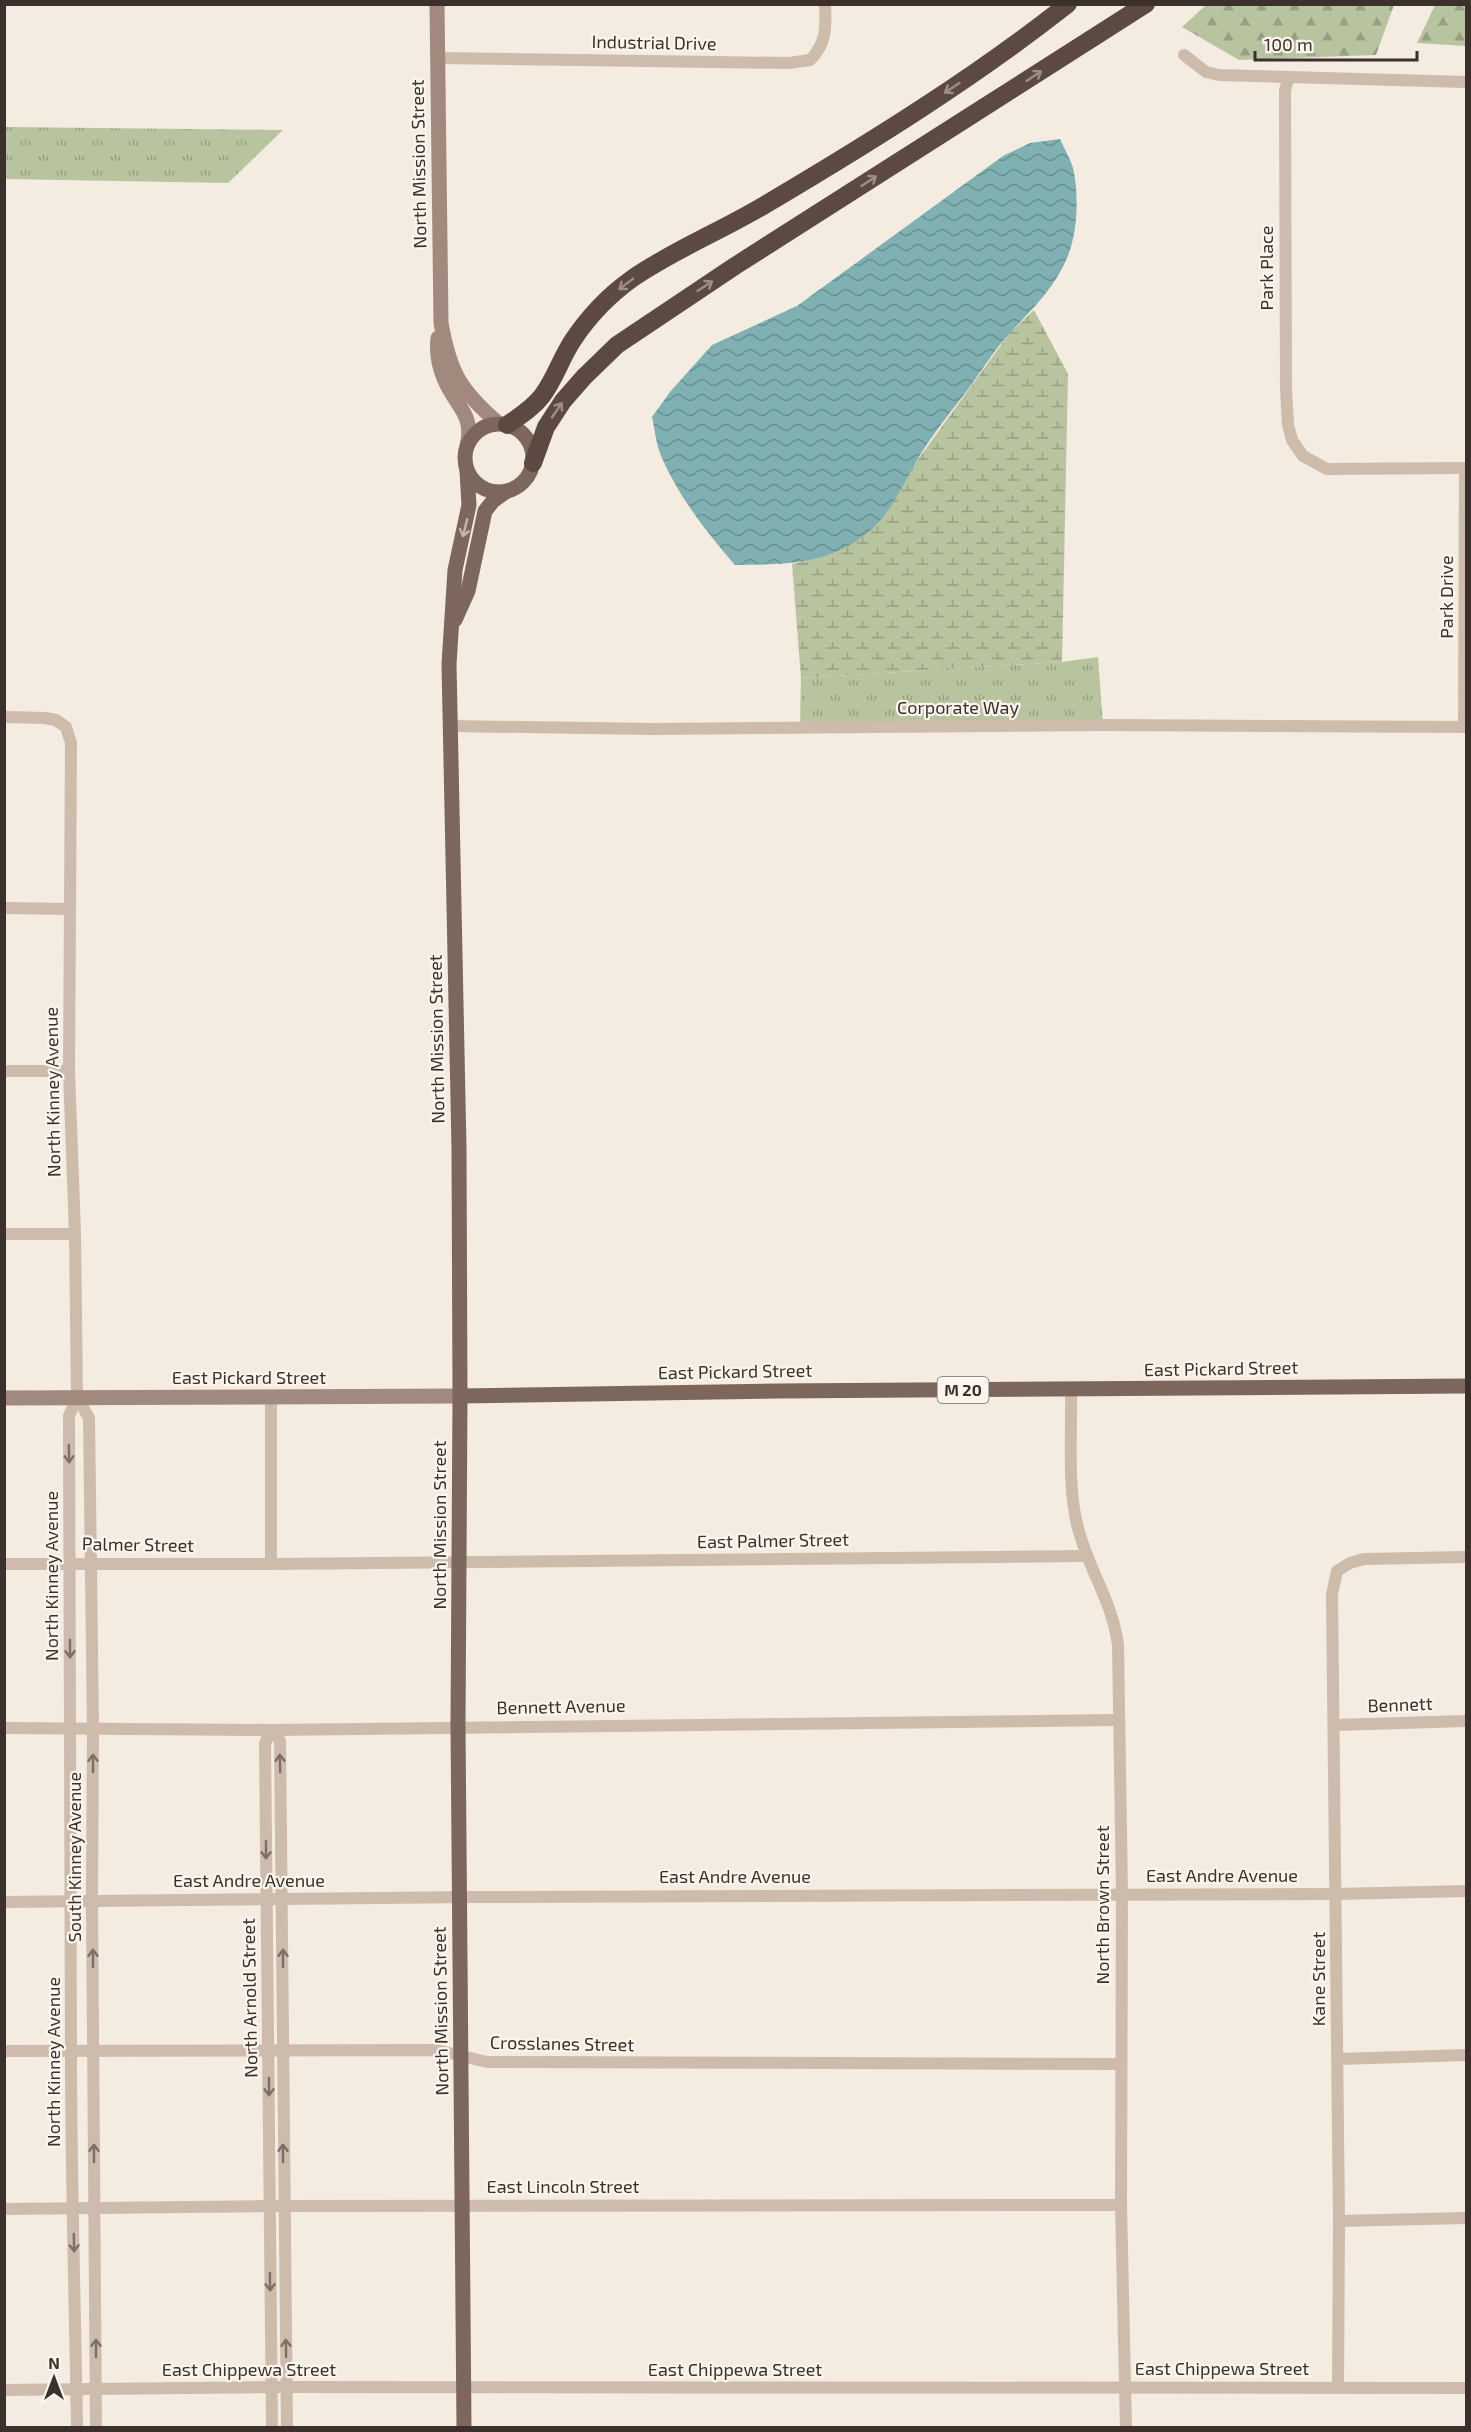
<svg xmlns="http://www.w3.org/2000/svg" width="1471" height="2432" viewBox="0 0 1471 2432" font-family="'Exo 2',sans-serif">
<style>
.grass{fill:url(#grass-tufts)}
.forest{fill:url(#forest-firs)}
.wetland{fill:url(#wetland-marsh)}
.water{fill:url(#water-waves)}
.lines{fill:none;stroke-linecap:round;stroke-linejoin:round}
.minor{stroke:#cdbbac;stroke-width:12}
.secondary{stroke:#a18a7d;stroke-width:15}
.primary{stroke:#7d675c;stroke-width:15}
.motorway{stroke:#5c4a42;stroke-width:18}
.oneway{stroke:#9c8e87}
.oneway2{stroke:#c2b5ac}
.oneway3{stroke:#7d6f65}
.labels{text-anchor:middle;stroke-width:4.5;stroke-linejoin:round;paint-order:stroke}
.shield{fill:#fbf5ee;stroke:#756b66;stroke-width:1.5}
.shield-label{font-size:16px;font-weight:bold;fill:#3b302b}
.street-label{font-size:18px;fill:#3b302b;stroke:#fbf5ee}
</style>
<defs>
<pattern id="grass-tufts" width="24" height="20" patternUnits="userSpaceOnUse" patternTransform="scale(1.5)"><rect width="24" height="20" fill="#b8c4a0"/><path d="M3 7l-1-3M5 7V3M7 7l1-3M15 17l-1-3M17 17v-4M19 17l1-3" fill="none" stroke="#97a083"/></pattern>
<pattern id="forest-firs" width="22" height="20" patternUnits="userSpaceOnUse" patternTransform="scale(1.5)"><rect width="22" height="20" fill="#b8c4a0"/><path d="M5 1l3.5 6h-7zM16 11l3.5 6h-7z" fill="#97a083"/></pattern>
<pattern id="wetland-marsh" width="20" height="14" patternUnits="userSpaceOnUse" patternTransform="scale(1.5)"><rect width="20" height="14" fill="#b8c4a0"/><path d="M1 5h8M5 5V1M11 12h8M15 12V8" fill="none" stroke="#97a083"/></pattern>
<pattern id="water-waves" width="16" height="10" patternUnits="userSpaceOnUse" patternTransform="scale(1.5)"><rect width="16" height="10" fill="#7fb0b2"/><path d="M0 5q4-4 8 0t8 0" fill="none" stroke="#699091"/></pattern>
</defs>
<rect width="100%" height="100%" fill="#f4ebe1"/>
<!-- grass -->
<g class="grass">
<polygon points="5,127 283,130 228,183 5,179"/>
<polygon points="1098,657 1103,725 800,728 801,678 1062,662"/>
</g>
<!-- forest -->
<g class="forest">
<polygon points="1206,5 1206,4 1394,5 1376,55 1239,60 1182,27"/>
<polygon points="1435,5 1466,5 1466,46 1417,43"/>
</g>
<!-- wetland -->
<polygon class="wetland" points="1034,310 1068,374 1062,662 801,678 792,564 834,553 861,538 1009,334"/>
<!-- water -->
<path class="water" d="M1060,139C1064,148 1070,158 1073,168C1079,195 1078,232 1067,258C1054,289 1032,309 1010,333C995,349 982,370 969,388C951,412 931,436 916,462C900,490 888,519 861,538C821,566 781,564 735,565C707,533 679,497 662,458C656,445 655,430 652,417L670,392L712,345L797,306L1003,156L1030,143Z"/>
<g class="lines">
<!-- minor -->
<g class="minor">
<polyline points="1184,55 1206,72 1219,75 1466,82"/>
<path d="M437,58L789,63L810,60C827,43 826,27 825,4"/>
<polyline points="1289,77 1285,90 1286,389 1288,425 1292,440 1303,456 1327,469 1466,468"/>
<path d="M4,717L45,718L56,720L66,727L71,743L69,1071L75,1234L77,1397L69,1416C71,1627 71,1839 71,2051C71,2177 75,2302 77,2428"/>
<polyline points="450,726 652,729 1103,725 1466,727"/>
<polyline points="1464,727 1465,468"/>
<polyline points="4,908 69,909"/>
<polyline points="4,1071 69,1071"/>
<polyline points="4,1234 75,1234"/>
<path d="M1071,1390C1072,1432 1067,1488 1078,1528C1089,1571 1112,1600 1118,1645L1122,1893L1121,2205L1126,2428"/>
<polyline points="77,1397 89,1418 93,1728 92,1900 96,2428"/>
<polyline points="4,1564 271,1564 1086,1556"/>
<polyline points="271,1564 271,1397"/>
<polyline points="1335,1725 1466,1721"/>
<polyline points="4,1728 272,1730 1118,1720"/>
<polyline points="4,1902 477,1897 1337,1894 1466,1891"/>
<polyline points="4,2051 437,2050 487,2062 1121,2064"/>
<polyline points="1338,2059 1466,2055"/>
<polyline points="4,2209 269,2206 1121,2205"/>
<polyline points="1339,2221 1466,2218"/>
<polyline points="1338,2388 1339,2221 1332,1594 1337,1571 1350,1563 1364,1559 1466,1557"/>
<polyline points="4,2390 271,2387 1466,2388"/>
<polyline points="272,2428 265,1743 272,1730 280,1741 287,2428"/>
</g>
<!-- secondary -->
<g class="secondary">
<path d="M437,4L441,323C450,373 460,390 498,423"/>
<path d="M438,338C436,355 439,369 447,385C459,409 474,416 467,446"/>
<polyline points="4,1398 460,1396"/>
</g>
<!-- primary -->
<g class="primary">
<circle cx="499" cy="458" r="34"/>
<polyline points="455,620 468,591 485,511 493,501 507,491"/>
<polyline points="460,1396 779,1391 1466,1386"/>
<polyline points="464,2428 458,1726 460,1396 459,1148 449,664 455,570 469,505 467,471"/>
</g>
<!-- motorway -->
<g class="motorway">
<path d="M507,425C520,416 533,408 542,396C555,379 561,358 573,340C589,316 609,295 633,278C675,249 724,230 768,203C871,142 974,78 1068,4"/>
<polyline points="533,463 546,427 563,401 584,377 617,345 735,266 1146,4"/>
</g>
</g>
<!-- one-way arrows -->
<defs><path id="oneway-shaft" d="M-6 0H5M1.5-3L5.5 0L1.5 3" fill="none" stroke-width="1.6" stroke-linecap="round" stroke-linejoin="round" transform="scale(1.5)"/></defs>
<g class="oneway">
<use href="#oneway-shaft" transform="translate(1034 76) rotate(-33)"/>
<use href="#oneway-shaft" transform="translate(952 88) rotate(147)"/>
<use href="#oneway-shaft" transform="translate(869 181) rotate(-33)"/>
<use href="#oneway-shaft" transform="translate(626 284) rotate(143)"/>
<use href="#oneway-shaft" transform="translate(705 286) rotate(-33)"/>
<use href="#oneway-shaft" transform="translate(557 410) rotate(-56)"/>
</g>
<use class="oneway2" href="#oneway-shaft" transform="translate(465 528) rotate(104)"/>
<g class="oneway3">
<use href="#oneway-shaft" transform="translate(69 1454) rotate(89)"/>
<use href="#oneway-shaft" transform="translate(70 1649) rotate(90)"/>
<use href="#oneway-shaft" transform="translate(93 1763) rotate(-90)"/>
<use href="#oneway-shaft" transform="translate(280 1763) rotate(-91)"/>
<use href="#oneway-shaft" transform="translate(266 1850) rotate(90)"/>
<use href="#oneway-shaft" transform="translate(93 1958) rotate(-90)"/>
<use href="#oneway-shaft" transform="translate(283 1958) rotate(-90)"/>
<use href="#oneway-shaft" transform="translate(269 2087) rotate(90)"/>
<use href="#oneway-shaft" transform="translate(94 2153) rotate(-90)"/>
<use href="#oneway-shaft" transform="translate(283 2153) rotate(-90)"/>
<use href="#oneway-shaft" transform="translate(74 2243) rotate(89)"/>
<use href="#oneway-shaft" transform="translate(270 2282) rotate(89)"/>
<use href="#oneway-shaft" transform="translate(96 2348) rotate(-90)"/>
<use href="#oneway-shaft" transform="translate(286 2348) rotate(-91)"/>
</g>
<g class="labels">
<!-- shield labels -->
<rect class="shield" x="937.5" y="1377" width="51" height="26" rx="4.5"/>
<g class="shield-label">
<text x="963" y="1396">M 20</text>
</g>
<!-- street labels -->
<g class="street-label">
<text transform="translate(654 43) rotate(1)" y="6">Industrial Drive</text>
<text transform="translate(419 164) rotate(-91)" y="6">North Mission Street</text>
<text transform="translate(1267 268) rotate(-90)" y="6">Park Place</text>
<text transform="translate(1447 597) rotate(-90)" y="6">Park Drive</text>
<text x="958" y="714">Corporate Way</text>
<text transform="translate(437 1039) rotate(-91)" y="6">North Mission Street</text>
<text transform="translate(53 1092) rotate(-91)" y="6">North Kinney Avenue</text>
<text transform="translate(1221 1369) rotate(-1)" y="6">East Pickard Street</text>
<text transform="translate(735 1372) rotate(-1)" y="6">East Pickard Street</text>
<text x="249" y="1384">East Pickard Street</text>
<text transform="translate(440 1525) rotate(-90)" y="6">North Mission Street</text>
<text transform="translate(773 1541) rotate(-1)" y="6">East Palmer Street</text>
<text transform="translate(138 1545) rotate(1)" y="6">Palmer Street</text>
<text transform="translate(52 1576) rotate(-90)" y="6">North Kinney Avenue</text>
<text transform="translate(1400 1705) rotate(-2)" y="6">Bennett</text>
<text transform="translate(561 1707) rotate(-1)" y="6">Bennett Avenue</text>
<text transform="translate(75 1857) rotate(-90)" y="6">South Kinney Avenue</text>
<text x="1222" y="1882">East Andre Avenue</text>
<text x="735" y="1883">East Andre Avenue</text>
<text x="249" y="1887">East Andre Avenue</text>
<text transform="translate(1103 1905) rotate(-90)" y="6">North Brown Street</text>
<text transform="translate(1319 1979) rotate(-90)" y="6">Kane Street</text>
<text transform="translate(250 1998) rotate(-91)" y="6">North Arnold Street</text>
<text transform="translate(441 2011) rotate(-91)" y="6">North Mission Street</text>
<text transform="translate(562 2044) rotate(1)" y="6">Crosslanes Street</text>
<text transform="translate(54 2062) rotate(-90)" y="6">North Kinney Avenue</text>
<text x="563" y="2193">East Lincoln Street</text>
<text x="1222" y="2375">East Chippewa Street</text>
<text x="249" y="2376">East Chippewa Street</text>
<text x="735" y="2376">East Chippewa Street</text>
</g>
</g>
<!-- border -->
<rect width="1471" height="2432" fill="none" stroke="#3b302b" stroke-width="12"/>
<!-- north arrow -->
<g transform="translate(54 2378)" stroke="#fbf5ee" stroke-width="4.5" paint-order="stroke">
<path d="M0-4.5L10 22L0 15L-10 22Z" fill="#3b302b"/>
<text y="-9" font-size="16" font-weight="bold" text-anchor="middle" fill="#3b302b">N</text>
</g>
<!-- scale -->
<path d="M1255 51v9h162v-9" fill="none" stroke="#3b302b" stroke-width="3"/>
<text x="1264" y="51" font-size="18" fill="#3b302b" stroke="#fbf5ee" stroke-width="4.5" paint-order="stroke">100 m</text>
</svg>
